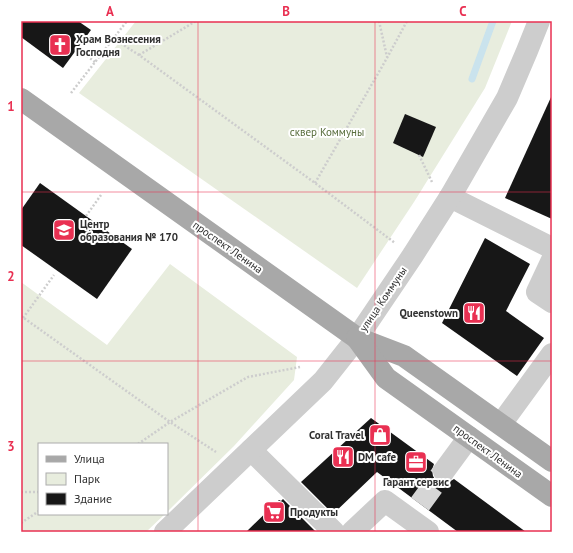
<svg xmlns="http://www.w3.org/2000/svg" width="573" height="553" viewBox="0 0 573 553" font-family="'PT Sans',sans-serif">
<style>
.green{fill:#e8edde}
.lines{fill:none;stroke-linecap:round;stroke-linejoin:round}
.stream{stroke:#cae3ed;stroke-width:7}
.building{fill:#171717}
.minor-tunnel{stroke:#d6d6d6;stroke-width:22;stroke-dasharray:22 11;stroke-linecap:butt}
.path{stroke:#cdcdcd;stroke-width:2.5;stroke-dasharray:2 2;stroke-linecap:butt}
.minor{stroke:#cdcdcd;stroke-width:22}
.major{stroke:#a8a8a8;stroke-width:22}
.grid{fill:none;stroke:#e93052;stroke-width:1;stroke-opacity:0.55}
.labels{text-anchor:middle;stroke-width:4;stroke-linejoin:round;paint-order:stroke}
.poi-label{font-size:11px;font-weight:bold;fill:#303030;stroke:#fff;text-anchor:start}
.park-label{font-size:11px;fill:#586d3c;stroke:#fff}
.street-label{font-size:11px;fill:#303030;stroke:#fff}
.neatline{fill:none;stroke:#e93052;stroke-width:1.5}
.grid-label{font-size:13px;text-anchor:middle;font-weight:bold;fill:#e93052}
</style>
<rect width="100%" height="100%" fill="#fff"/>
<!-- green -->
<g class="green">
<polygon points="136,21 512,21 485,88 414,202 357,288 79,93"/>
<polygon points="170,264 297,357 294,380 234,446 167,512 167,444 39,444 39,514 165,514 146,532 21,532 21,282 107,345"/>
</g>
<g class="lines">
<!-- stream -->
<polyline class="stream" points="472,79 493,21"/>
</g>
<!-- building -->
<g class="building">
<polygon points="21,21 78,21 91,30 63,68 21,37"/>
<polygon points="552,95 552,219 505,198"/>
<polygon points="405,114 436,127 423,157 393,143"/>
<polygon points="40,183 132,249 97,299 21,245 21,210"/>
<polygon points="485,238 530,264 506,311 544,338 517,376 442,323"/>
<polygon points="371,418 434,464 432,470 433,476 436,481 443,483 449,482 454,479 526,532 458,532 377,472 333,514 301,482"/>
<polygon points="283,499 315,531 314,532 246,532 279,500 281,501"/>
</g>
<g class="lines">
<!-- minor-tunnel -->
<polyline class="minor-tunnel" points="420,504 444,471"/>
<!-- path -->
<g class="path">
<polyline points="379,21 387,57"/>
<polyline points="114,39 139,55 315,183 395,243"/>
<polyline points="139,55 196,21"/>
<polyline points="87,56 95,62"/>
<polyline points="71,93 127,21"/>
<polyline points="419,155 432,182"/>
<polyline points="315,183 387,58 407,21"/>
<polyline points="86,216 101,195"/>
<polyline points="21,316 170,422 216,452"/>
<polyline points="23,318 54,275"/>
<polyline points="138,444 170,422 248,377 300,367"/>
<polyline points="21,492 39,492"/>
<polyline points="21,523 39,511"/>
</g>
<!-- minor -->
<g class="minor">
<polyline points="450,197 552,248"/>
<polyline points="552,260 537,292 552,302"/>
<polyline points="501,424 552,354"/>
<polyline points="251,450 334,532"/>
<polyline points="444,471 469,437"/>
<polyline points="165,532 323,381 357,338 413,255 450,197 507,98 527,51 539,21"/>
<polyline points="352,532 385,501 428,532"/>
</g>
<!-- major -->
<g class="major">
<polyline points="21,99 357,338 404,356 552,461"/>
<polyline points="357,338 386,378 552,496"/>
</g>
</g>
<!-- grid -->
<path class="grid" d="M198,21V532M375,21V532M21,192H552M21,361H552"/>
<!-- icons -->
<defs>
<g id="church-square" transform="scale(1.15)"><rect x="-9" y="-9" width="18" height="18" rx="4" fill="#e93052" stroke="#fff"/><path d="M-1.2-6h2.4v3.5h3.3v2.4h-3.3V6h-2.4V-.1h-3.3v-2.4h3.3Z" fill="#fff"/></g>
<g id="school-square" transform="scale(1.15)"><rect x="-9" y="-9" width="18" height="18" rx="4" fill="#e93052" stroke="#fff"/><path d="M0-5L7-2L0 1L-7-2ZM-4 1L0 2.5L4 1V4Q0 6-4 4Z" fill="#fff"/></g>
<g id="restaurant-square" transform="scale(1.15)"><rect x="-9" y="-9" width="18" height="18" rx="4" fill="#e93052" stroke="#fff"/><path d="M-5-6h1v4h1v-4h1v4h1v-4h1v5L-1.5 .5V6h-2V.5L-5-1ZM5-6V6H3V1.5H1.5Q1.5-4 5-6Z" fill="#fff"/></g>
<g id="shop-square" transform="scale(1.15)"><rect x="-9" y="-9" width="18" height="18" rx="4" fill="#e93052" stroke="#fff"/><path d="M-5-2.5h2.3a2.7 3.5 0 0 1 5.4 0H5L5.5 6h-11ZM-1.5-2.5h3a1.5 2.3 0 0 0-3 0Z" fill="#fff"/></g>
<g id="office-square" transform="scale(1.15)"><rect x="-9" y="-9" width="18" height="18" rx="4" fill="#e93052" stroke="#fff"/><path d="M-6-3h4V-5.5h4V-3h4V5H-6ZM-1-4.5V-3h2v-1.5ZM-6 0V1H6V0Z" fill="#fff"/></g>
<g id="supermarket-square" transform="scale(1.15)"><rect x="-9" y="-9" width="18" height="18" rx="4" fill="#e93052" stroke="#fff"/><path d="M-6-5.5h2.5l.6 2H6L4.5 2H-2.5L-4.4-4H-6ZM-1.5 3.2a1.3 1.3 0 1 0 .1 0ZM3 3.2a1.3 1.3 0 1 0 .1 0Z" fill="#fff"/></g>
</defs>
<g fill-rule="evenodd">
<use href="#church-square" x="60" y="45"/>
<use href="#school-square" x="64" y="230"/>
<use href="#restaurant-square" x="474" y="313"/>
<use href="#shop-square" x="380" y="435"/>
<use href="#restaurant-square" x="343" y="457"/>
<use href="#office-square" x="416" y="462"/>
<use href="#supermarket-square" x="274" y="512"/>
</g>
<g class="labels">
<!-- poi labels -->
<g class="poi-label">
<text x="76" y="43">Храм Вознесения<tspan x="76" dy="13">Господня</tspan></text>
<text x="80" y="228">Центр<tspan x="80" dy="13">образования № 170</tspan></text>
<text x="458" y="317" text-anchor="end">Queenstown</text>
<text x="364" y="439" text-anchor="end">Coral Travel</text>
<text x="358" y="461">DM cafe</text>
<text x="416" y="486" text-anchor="middle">Гарант сервис</text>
<text x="290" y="516">Продукты</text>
</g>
<!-- park labels -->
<g class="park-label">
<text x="327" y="136">сквер Коммуны</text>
</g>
<!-- street labels -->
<g class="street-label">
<text transform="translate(228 247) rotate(35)" y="4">проспект Ленина</text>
<text transform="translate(383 299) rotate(-56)" y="4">улица Коммуны</text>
<text transform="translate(488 451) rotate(36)" y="4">проспект Ленина</text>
</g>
</g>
<!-- border -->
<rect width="573" height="553" fill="none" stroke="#ffffff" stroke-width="44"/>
<!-- legend -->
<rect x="38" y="443" width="130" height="72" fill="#ffffff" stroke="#acacac"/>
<rect x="46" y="456" width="20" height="6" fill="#a8a8a8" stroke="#acacac"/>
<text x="74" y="463" font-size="12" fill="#303030">Улица</text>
<rect x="46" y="473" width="20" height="12" fill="#e8edde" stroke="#acacac"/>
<text x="74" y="483" font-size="12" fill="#303030">Парк</text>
<rect x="46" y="493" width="20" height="12" fill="#171717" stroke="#acacac"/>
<text x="74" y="503" font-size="12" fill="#303030">Здание</text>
<rect x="22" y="22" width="529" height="509" class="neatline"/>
<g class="grid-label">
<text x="110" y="16">A</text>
<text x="286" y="16">B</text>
<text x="463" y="16">C</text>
<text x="11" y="111">1</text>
<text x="11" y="281">2</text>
<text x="11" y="451">3</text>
</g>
</svg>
